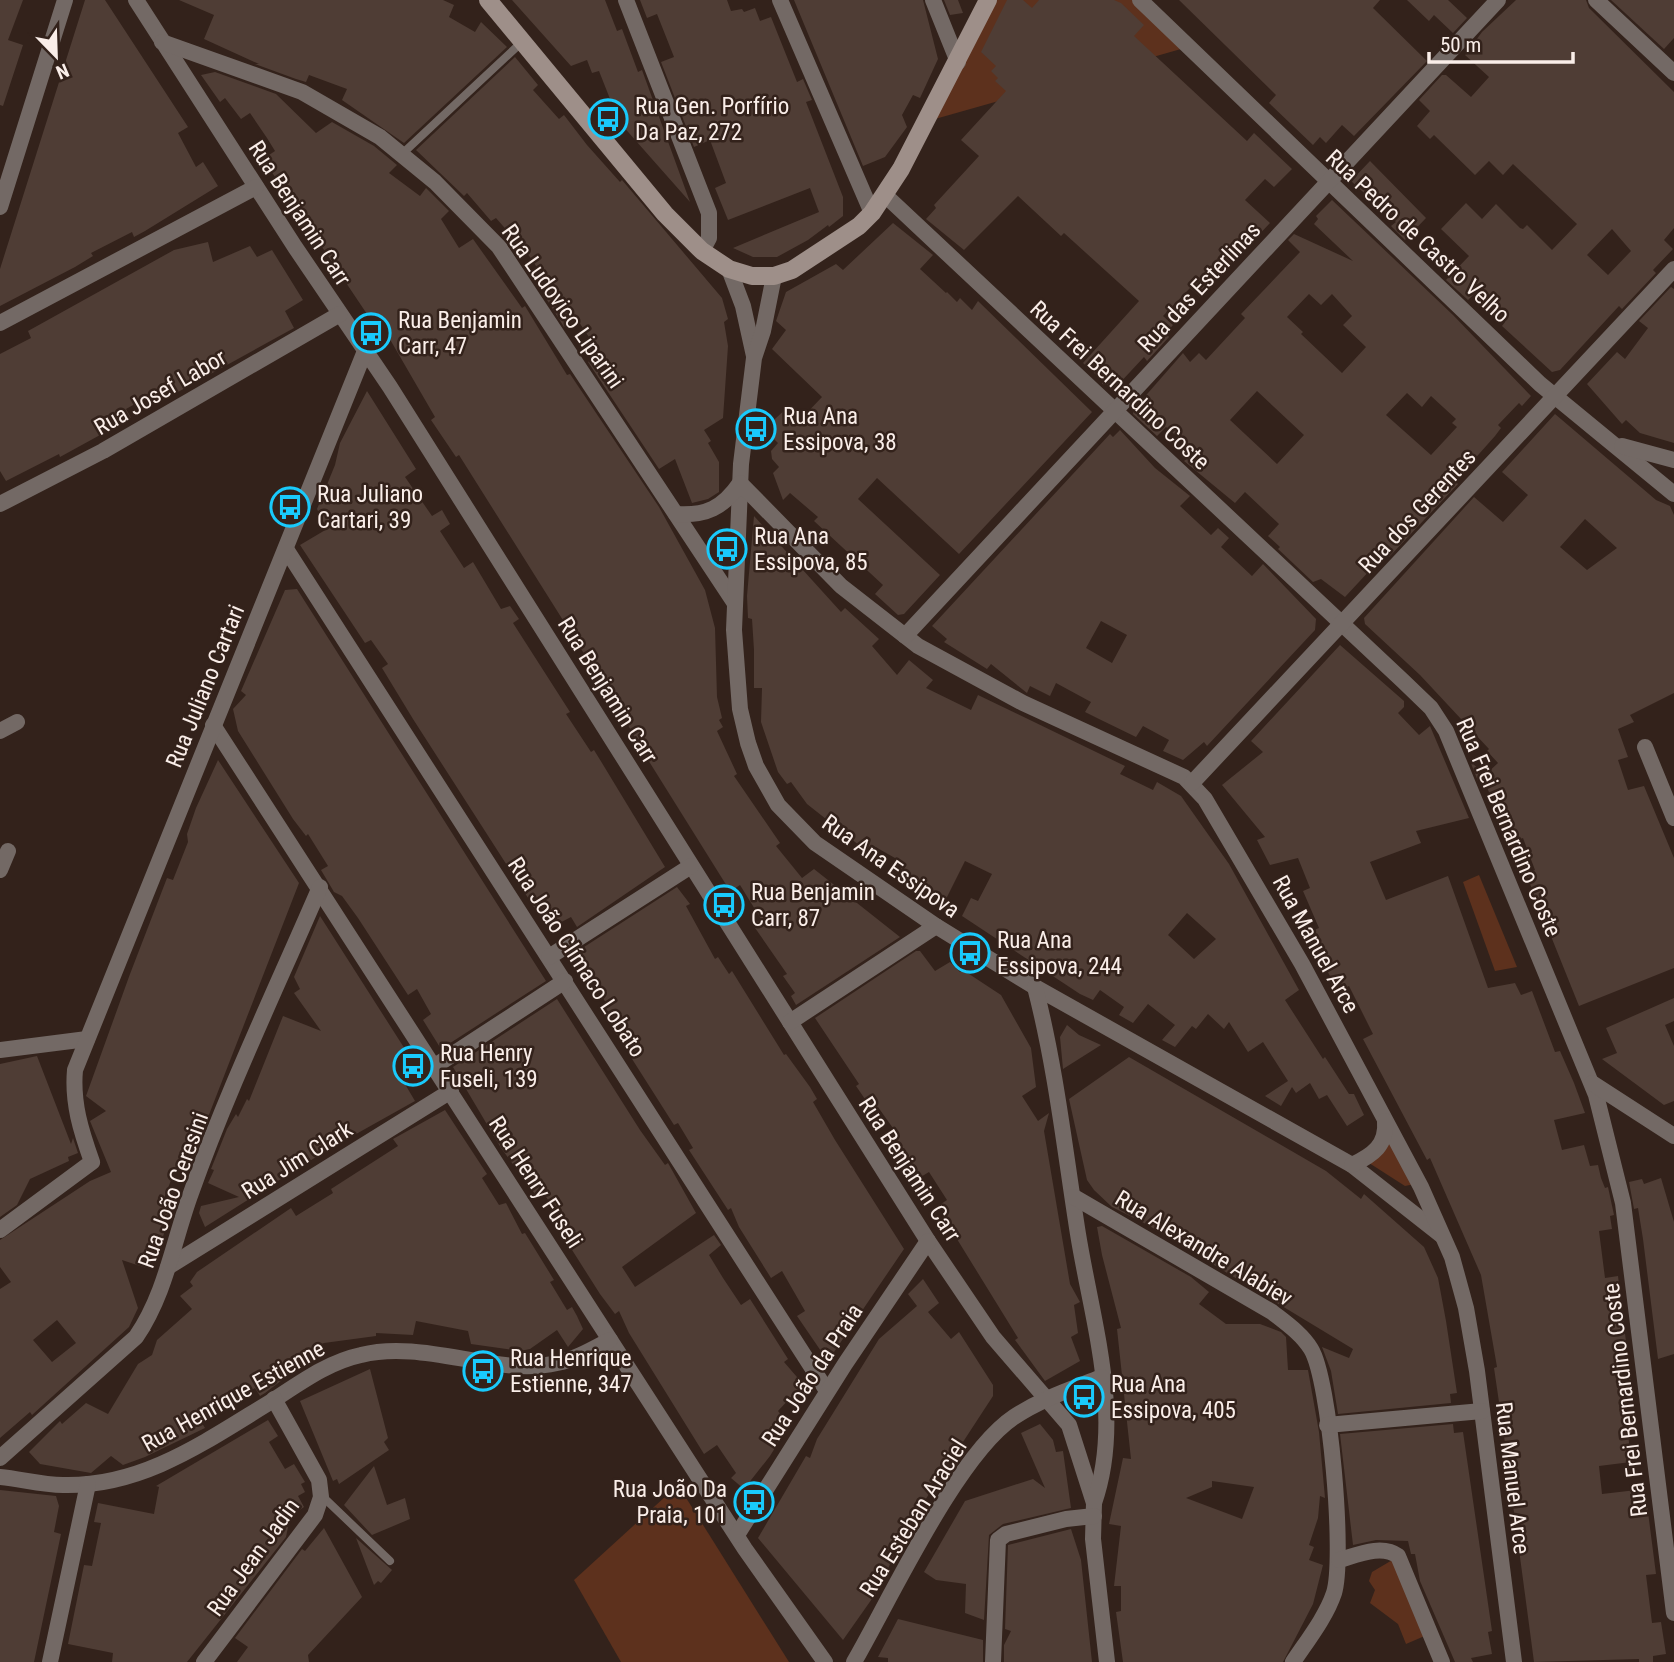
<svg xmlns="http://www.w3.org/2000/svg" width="1674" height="1662" viewBox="0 0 1674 1662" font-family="'Roboto Condensed',sans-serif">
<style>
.green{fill:#5d311d}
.building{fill:#4f3d35;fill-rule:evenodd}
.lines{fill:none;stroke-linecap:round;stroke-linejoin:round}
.lane{stroke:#736965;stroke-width:8}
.street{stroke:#736965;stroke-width:16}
.secondary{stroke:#9e8f89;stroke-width:18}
.labels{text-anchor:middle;stroke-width:5;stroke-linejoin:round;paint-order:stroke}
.poi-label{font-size:23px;fill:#faeee9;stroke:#33221b;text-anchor:start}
.street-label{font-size:23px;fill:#faeee9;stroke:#33221b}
</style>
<rect width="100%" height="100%" fill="#33221b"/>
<!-- green -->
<g class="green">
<polygon points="996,0 1142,0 1188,47 928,121"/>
<polygon points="1479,875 1517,967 1495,971 1463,882"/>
<polygon points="1390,1136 1415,1184 1405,1186 1366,1161"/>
<polygon points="678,1485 789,1662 621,1662 574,1580"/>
<polygon points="1394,1559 1427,1635 1406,1644 1398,1624 1370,1603 1375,1590 1369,1581 1372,1572"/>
</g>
<!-- building -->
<g class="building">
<polygon points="0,0 23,0 8,40 23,45 3,106 0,105"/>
<polygon points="85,0 105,0 188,127 178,133 196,167 203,162 218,186 145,231 134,237 132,232 91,253 93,256 75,267 0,306 0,269"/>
<polygon points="179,0 443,0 454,5 449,17 475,32 481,22 507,47 404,143 342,100 347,89 309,75 306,82 296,79 255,64 259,64 204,39 214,15"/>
<polygon points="512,0 605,0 617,31 622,29 638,72 642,70 690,202 606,107 612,104 599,71 592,73 587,60 571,66"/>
<polygon points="640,0 727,0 731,11 742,9 744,12 755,8 760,21 771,17 797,82 803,79 812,100 806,102 843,197 843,216 829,227 828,225 808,240 777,257 753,257 733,248 819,212 810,188 728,220 715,188 726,183 710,140 694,147 661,62 674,57 657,14 647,18"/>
<polygon points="794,0 923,0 938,59 920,98 913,95 902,115 907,127 885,157 863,166"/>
<polygon points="944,0 958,0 963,13 950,15"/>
<polygon points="1007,0 1023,0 1032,8 1039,0 1114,0 1121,3 1144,25 1134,36 1247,141 1254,133 1292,169 1274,187 1265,179 1245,200 1270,223 1200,297 1190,288 1163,316 1173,325 1166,333 1169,337 1147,361 1144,357 1116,387 1102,384 1102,380 1083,363 1139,301 1064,233 1061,236 1018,196 964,250 926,219 936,208 934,205 979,156 961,140 1006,91 995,81 998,78 991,71 996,66 981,52"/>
<polygon points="1179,0 1380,0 1373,8 1427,61 1354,136 1342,125 1326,143 1320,137 1313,145 1269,103 1276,95"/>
<polygon points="1407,0 1448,0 1467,18 1453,33 1434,15 1429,21"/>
<path d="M1516,0H1586L1589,8L1674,92V228L1664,240L1673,249L1653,270L1656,273L1622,309L1619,306L1560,370L1552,372L1502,326L1505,322L1474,294L1468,300L1446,280L1469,256L1441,229L1466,203L1482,219L1496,204L1520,228L1523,229L1527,225L1552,250L1577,224L1513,164L1503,175L1489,161L1475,175L1434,135L1430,139L1417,126L1430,111L1419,100L1442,75H1446L1471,97L1489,77L1465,55L1482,32ZM1612,229L1631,251L1608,275L1587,255Z"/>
<polygon points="1611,0 1674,0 1674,38 1664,49"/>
<polygon points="515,57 538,85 533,90 559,119 564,115 587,145 620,182 622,180 722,298 728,319 724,322 728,346 723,418 704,430 711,441 708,443 719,462 719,492 708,499 692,503 675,459 659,469 588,362 600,354 577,319 564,327 544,295 552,290 530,257 496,218 491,221 467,193 464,196 416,150"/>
<polygon points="215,72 276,94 316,133 332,122 374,146 397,165 389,173 420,196 426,188 449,211 441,219 459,248 473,239 522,308 525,306 567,375 570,374 659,507 705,590 715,628 717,697 722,718 719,720 723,727 717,731 737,774 734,776 780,843 776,846 802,878 814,869 900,937 796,1005 791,996 795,993 783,976 787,974 753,925 761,919 740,885 731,891 725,883 640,747 591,658 588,660 459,455 456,457 431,420 435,417 388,336 377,329 263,159 275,151 267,138 250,113 241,119 225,98 220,102 201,75"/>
<polygon points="1370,161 1426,218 1405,240 1391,226 1396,222 1351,181"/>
<path d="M1332,200L1453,315L1531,396L1522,406L1519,403L1498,425L1501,428L1495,436L1455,481L1458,484L1389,557L1385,554L1345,597L1321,579L1313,582L1278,549L1280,547L1268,536L1279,524L1245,492L1235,503L1184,461L1195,452L1166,427L1157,436L1133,414L1134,409L1183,353L1190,362L1199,353L1206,360L1245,318L1241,314L1300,252L1288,240L1294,234L1353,261L1314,224L1318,219L1316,216ZM1309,294L1321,305L1332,294L1352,316L1343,325L1366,347L1342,373L1301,334L1303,332L1287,317ZM1257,391L1304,435L1277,464L1230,420ZM1407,393L1422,407L1431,396L1456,419L1452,423L1457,427L1431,455L1386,415Z"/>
<polygon points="893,223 933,255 920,269 946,293 947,292 957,302 960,298 972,310 978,301 1092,412 959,554 877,478 858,499 940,575 904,614 898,615 875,594 883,585 814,521 818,517 790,493 783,500 773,473 779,467 772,459 771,451 778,443 764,429 788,407 801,419 822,397 772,349 786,330 776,321 786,292 836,264 843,270"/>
<polygon points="208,242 213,262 250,246 257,257 272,250 303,300 285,311 294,328 158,403 153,394 126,409 131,418 60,457 59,454 6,481 0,471 0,354 31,338 28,331 174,250"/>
<polygon points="1671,287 1674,289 1674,443 1640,433 1626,420 1622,424 1587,384 1617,352 1625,359 1648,328 1639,321"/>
<polygon points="367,391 416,469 405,477 432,516 442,510 450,524 440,531 464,568 473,562 501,609 510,606 519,619 513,623 570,712 566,714 591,752 594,750 602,763 665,867 577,927 571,917 548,929 413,719 382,668 388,664 371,640 365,643 300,545 327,529 317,509 335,465 340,443"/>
<path d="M1555,414L1656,500L1670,506L1674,515V693L1630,715L1634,722L1618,729L1628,757L1618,760L1628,790L1644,786L1674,858V968L1579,1006L1526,874L1535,870L1523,838L1512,842L1483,779L1478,781L1470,761L1485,775L1498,763L1487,751L1489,749L1420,675L1365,624L1364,618L1474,497L1503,522L1528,495L1502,472ZM1585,519L1617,548L1587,570L1560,547Z"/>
<path d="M1120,430L1155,468L1190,496L1180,506L1211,535L1218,528L1229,538L1221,547L1252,576L1263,564L1316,619L1315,630L1220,732L1207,746L1204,742L1183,760L1163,751L1169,740L1143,726L1136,737L1099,719L1085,712L1091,702L1056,683L1050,696L1030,686L1027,693L991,664L987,669L944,642L947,639L932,626L1110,434L1113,437ZM1101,621L1127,635L1112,663L1086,648Z"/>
<path d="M754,516L841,612L845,608L879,639L872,646L897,675L909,660L933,680L926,688L971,710L978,695L1125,766L1120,774L1153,790L1157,782L1181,796L1229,864L1299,990L1285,1000L1323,1059L1325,1057L1349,1094H1354L1364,1115L1347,1126L1327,1095L1319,1099L1310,1083L1296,1093L1292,1087L1281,1106L1265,1096L1288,1081L1263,1042L1248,1052L1229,1022L1224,1029L1208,1014L1196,1029L1192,1026L1175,1047L1162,1040L1175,1025L1148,1004L1133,1023L1119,1015L1124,1007L1100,990L1093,1000L1080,994L962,916L971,898L978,901L992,874L965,861L946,899L899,875L902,862L872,845L869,853L807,804L791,782L787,784L778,772L761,722L762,688H754V650L752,619L748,618L747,596ZM1187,913L1216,939L1194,959L1168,935Z"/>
<polygon points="297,589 546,981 441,1049 423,1020 431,1014 417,989 408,995 358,918 342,896 334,892 321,870 328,866 308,834 306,836 293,819 238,731 233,709 246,695 241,691 285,590"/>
<polygon points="1340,645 1404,701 1404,707 1398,713 1419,735 1430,726 1469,818 1416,831 1421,843 1370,862 1386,900 1448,876 1488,988 1515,983 1521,995 1532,991 1555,1052 1560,1051 1574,1083 1585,1113 1554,1120 1562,1150 1584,1145 1590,1166 1598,1165 1601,1178 1605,1188 1608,1187 1614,1215 1610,1216 1612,1229 1599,1231 1605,1278 1618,1276 1637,1432 1628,1433 1631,1462 1599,1466 1602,1494 1645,1489 1656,1574 1646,1575 1652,1623 1661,1622 1666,1654 1653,1656 1653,1662 1639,1662 1639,1659 1534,1662 1514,1512 1502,1444 1505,1443 1494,1368 1497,1367 1481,1275 1430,1158 1427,1160 1363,1039 1373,1034 1349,986 1338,991 1307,933 1319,928 1303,891 1310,888 1298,858 1270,865 1257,840 1265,837 1222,785 1263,752 1251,741"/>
<path d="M218,760L299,883L191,1161L180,1157L163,1201L174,1205L153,1265L146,1268L122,1260L138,1308L129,1327L32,1415L30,1412L0,1438V1289L11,1282L0,1267V1240L90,1181L111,1172L90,1121L106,1111L86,1096L130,974L167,878L173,880L188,842L187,834L196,808ZM57,1320L76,1343L52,1362L33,1340Z"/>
<polygon points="677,887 690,904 686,906 715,959 718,957 729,974 732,971 784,1055 786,1054 810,1087 817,1099 813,1102 835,1140 904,1249 834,1352 825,1357 797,1316 805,1311 782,1271 771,1278 739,1227 731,1208 728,1210 689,1150 693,1148 678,1123 674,1125 599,1007 606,1003 585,968 577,973 567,958"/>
<polygon points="320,916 410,1057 402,1062 409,1074 402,1079 415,1101 324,1152 205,1227 199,1213 201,1206 239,1197 208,1183 214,1170 211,1169 227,1129 236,1114 238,1117 247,1099 249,1101 283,1016 321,1031 294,993 300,989 294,977"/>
<polygon points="916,951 920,951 935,971 950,962 960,972 963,970 1001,995 1031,1048 1036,1087 1022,1096 1038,1121 1049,1113 1044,1131 1070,1284 1080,1302 1074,1305 1078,1333 1071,1337 1080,1361 1045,1381 1015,1340 1018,1338 944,1218 948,1215 941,1204 947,1200 929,1172 919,1178 891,1134 895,1131 878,1107 876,1109 869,1100 867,1102 856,1086 859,1084 815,1018"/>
<polygon points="1674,998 1674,1021 1665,1025 1674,1046 1674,1101 1664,1105 1602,1059 1617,1053 1606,1028"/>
<polygon points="557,999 640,1130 665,1165 668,1163 696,1213 622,1267 635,1287 714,1235 721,1245 709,1255 723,1278 741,1305 750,1299 788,1359 784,1362 803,1384 778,1411 789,1425 770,1456 744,1489 731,1478 736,1473 717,1445 704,1454 629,1333 619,1311 615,1314 600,1294 560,1231 566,1227 555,1210 544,1194 538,1198 501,1148 453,1067"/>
<polygon points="1067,1025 1079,1035 1101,1045 1063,1069 1060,1037"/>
<polygon points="37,1056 71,1144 73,1138 78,1153 68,1157 69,1161 30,1179 17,1205 0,1217 0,1064"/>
<polygon points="1129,1057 1326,1171 1361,1199 1364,1194 1424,1247 1438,1278 1446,1321 1457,1393 1450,1394 1451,1403 1338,1414 1331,1371 1322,1347 1349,1358 1353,1349 1148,1225 1112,1207 1094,1190 1087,1180 1069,1099"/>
<polygon points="445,1110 487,1174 482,1178 499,1205 506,1203 522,1234 525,1233 554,1280 550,1282 567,1310 572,1307 577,1316 583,1329 568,1347 557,1330 530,1349 520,1351 471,1344 468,1331 416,1321 413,1335 376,1333 376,1336 324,1343 299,1353 302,1365 265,1393 260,1396 255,1388 202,1423 205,1428 145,1457 123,1465 111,1456 91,1473 40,1464 29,1452 60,1421 62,1424 86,1403 108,1414 138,1364 152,1355 157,1340 192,1309 180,1296 193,1286 190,1282 197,1272 291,1208 296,1216 333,1193 331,1189 398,1146 393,1139"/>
<polygon points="1661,1178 1674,1222 1674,1354 1658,1359 1643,1239 1638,1208 1634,1209 1629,1182 1642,1179 1644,1184"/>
<path d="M1102,1226L1191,1277L1209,1292L1199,1304L1226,1324H1260L1281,1332L1286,1337L1288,1370H1308L1319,1432L1325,1498L1320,1496L1318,1518L1309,1545L1314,1547L1309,1560L1323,1565L1313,1604L1283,1662H1123L1116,1612L1121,1611V1586H1114L1121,1526L1109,1524L1123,1458L1131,1459L1117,1329L1121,1328L1102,1255L1097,1227ZM1212,1481L1254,1487L1242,1519L1186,1498L1212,1487Z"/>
<polygon points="923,1279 939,1303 928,1312 951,1339 959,1332 993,1385 993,1396 901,1537 881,1586 843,1640 758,1538 806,1456 810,1458 817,1439 879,1339 917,1306 908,1294"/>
<polygon points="370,1369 388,1438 384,1442 389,1450 339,1484 337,1479 333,1481 300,1401"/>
<polygon points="268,1420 278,1436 269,1442 285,1469 294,1464 305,1482 301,1484 305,1492 298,1496 304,1507 290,1517 286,1537 187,1662 112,1662 113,1653 68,1644 84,1565 92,1566 101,1523 94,1522 98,1503 154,1514 159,1487 156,1486"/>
<polygon points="1040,1424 1053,1440 1056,1452 1063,1451 1071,1508 1003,1524 989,1535 984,1620 965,1613 966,1584 936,1580 924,1572 965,1501 1033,1479 1045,1488 1021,1433"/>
<polygon points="1453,1424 1454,1433 1463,1432 1492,1631 1488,1632 1492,1654 1471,1658 1473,1662 1455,1662 1420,1581 1415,1554 1411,1554 1408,1541 1376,1540 1353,1545 1340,1434"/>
<polygon points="374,1466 387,1505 405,1498 410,1519 372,1535 344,1505"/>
<polygon points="0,1490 56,1496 59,1506 54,1532 61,1534 34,1662 0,1662"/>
<polygon points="324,1528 362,1597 308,1655 309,1662 237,1662 248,1647 235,1638 302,1549 305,1551"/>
<polygon points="1071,1529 1081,1560 1092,1662 1004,1662 1004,1645 1011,1631 1005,1629 1008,1545"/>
<polygon points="356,1538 392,1570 381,1583 378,1581 374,1585"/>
<polygon points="898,1619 983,1640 983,1662 888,1662 888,1658 878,1657"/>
</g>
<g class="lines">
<!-- lane -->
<g class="lane">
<polyline points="402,154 523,41"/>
<polyline points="321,1495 390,1561"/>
</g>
<!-- street -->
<g class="street">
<polyline points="136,0 295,247 390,387 928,1241 993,1337 1069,1425 1094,1503 1093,1539 1107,1662"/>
<polyline points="626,0 709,213 709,238 702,251"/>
<polyline points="780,0 872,213"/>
<polyline points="933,0 958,62"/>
<polyline points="1140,0 1540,384 1674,494"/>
<polyline points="1596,0 1674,73"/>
<polyline points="162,42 302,92 380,137 435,182 499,247 734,602"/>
<polyline points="886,196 1403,681 1431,708 1446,731 1596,1095 1623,1203 1674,1613"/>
<polyline points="0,207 65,0"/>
<polyline points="729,269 743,306 754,356"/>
<polyline points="774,276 763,331 754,358 741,464 734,630 740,709 748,743 756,766 778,805 815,843 936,926 1035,987 1352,1165 1441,1235"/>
<polyline points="0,323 256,187"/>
<polyline points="1622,446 1674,460"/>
<polyline points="0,504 103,451 340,314"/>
<path d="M676,514C706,516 723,508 740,483L841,586L918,646L1023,703L1184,777L1205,799L1302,964L1421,1187L1452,1257L1466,1308L1477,1371L1514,1662"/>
<polyline points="286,549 827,1391"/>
<polyline points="905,636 1498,0"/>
<polyline points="213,725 745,1549 825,1662"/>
<polyline points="0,731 17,722"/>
<polyline points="1645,747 1674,818"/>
<polyline points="1192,783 1674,269"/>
<polyline points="0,870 8,851"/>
<polyline points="549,957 691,866"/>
<path d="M1035,987C1056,1068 1065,1152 1078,1234C1092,1321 1124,1417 1094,1503"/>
<polyline points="790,1022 936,926"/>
<polyline points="0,1050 87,1039"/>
<polyline points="435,1066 565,981"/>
<polyline points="1592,1083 1674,1136"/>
<path d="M1352,1165C1373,1155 1387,1145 1385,1121"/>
<path d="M1074,1197L1272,1312C1286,1323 1302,1334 1311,1349C1330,1380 1345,1558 1334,1593C1326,1617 1307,1641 1293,1662"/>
<path d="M0,1230L92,1162C81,1131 72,1103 75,1070L365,351"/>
<polyline points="168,1267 451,1091"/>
<polyline points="1327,1425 1482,1411"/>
<path d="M0,1458L136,1337C166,1293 173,1242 191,1193C228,1089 276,989 320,887"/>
<path d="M0,1477C21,1479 42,1485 63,1485C143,1487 206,1441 272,1401C300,1383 328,1362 361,1355C424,1339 497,1377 557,1363C576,1359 593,1349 610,1340"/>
<polyline points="737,1535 845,1364 928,1241"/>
<path d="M1339,1560C1357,1555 1382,1544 1398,1556L1442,1662"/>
<polyline points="50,1662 88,1484"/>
<polyline points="204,1662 315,1515 321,1497 319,1480 274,1399"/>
<path d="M854,1662C891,1598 957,1455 1014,1417C1041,1399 1072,1389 1102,1377"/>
<polyline points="993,1662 998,1540 1006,1534 1066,1519 1094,1516"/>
</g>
<!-- secondary -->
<polyline class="secondary" points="488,0 665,214 702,251 729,269 752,276 774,276 792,270 859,226 872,213 901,169 988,0"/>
</g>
<!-- icons -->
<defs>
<g id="bus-ring" transform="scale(2.0125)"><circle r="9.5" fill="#33221b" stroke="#19cafc" stroke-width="1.5"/><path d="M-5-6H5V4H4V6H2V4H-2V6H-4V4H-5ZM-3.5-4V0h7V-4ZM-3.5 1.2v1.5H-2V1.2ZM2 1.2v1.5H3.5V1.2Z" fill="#19cafc"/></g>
</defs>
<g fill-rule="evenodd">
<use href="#bus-ring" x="608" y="119"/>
<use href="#bus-ring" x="371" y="333"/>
<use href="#bus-ring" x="756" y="429"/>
<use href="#bus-ring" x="290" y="507"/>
<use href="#bus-ring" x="727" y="549"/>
<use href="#bus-ring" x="724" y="905"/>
<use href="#bus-ring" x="970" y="953"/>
<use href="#bus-ring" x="413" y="1066"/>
<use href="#bus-ring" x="483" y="1371"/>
<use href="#bus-ring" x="1084" y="1397"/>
<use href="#bus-ring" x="754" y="1502"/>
</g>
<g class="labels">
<!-- poi labels -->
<g class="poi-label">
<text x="635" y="114">Rua Gen. Porfírio<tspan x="635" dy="26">Da Paz, 272</tspan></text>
<text x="398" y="328">Rua Benjamin<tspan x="398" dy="26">Carr, 47</tspan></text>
<text x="783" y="424">Rua Ana<tspan x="783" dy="26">Essipova, 38</tspan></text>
<text x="317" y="502">Rua Juliano<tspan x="317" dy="26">Cartari, 39</tspan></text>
<text x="754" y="544">Rua Ana<tspan x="754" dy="26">Essipova, 85</tspan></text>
<text x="751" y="900">Rua Benjamin<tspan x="751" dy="26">Carr, 87</tspan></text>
<text x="997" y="948">Rua Ana<tspan x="997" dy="26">Essipova, 244</tspan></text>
<text x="440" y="1061">Rua Henry<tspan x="440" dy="26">Fuseli, 139</tspan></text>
<text x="510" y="1366">Rua Henrique<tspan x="510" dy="26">Estienne, 347</tspan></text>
<text x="1111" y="1392">Rua Ana<tspan x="1111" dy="26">Essipova, 405</tspan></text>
<text x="727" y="1497" text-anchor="end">Rua João Da<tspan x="727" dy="26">Praia, 101</tspan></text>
</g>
<!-- street labels -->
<g class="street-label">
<text transform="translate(300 213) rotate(57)" y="8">Rua Benjamin Carr</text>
<text transform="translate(1418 236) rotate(43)" y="8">Rua Pedro de Castro Velho</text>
<text transform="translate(1199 287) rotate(-47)" y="8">Rua das Esterlinas</text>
<text transform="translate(563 306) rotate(55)" y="8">Rua Ludovico Liparini</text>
<text transform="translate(1120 385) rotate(43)" y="8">Rua Frei Bernardino Coste</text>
<text transform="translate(160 392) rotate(-30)" y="8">Rua Josef Labor</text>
<text transform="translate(1417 511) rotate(-47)" y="8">Rua dos Gerentes</text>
<text transform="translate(205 686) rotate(-68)" y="8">Rua Juliano Cartari</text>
<text transform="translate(608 690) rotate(58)" y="8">Rua Benjamin Carr</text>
<text transform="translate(1509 827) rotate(67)" y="8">Rua Frei Bernardino Coste</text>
<text transform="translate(891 866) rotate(35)" y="8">Rua Ana Essipova</text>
<text transform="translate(1316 944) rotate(61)" y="8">Rua Manuel Arce</text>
<text transform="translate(577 957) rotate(57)" y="8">Rua João Clímaco Lobato</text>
<text transform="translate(297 1160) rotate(-32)" y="8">Rua Jim Clark</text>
<text transform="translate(910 1169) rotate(57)" y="8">Rua Benjamin Carr</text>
<text transform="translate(536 1182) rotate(57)" y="8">Rua Henry Fuseli</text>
<text transform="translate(173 1190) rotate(-70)" y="8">Rua João Ceresini</text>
<text transform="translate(1204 1248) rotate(31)" y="8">Rua Alexandre Alabiev</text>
<text transform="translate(812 1375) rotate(-57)" y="8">Rua João da Praia</text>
<text transform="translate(233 1396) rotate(-29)" y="8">Rua Henrique Estienne</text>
<text transform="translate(1625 1400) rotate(-97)" y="8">Rua Frei Bernardino Coste</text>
<text transform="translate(1513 1478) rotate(83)" y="8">Rua Manuel Arce</text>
<text transform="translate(913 1518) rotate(-58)" y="8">Rua Esteban Araciel</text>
<text transform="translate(253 1557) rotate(-54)" y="8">Rua Jean Jadin</text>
</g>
</g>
<!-- north arrow -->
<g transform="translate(56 56) rotate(157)" stroke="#33221b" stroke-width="5" paint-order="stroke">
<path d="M0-5L12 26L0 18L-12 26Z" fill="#faeee9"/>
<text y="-10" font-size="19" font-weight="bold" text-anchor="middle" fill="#faeee9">N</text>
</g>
<!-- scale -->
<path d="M1429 52v10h144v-10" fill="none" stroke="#faeee9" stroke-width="3.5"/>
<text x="1440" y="52" font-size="21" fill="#faeee9" stroke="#33221b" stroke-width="5" paint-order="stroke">50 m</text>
</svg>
